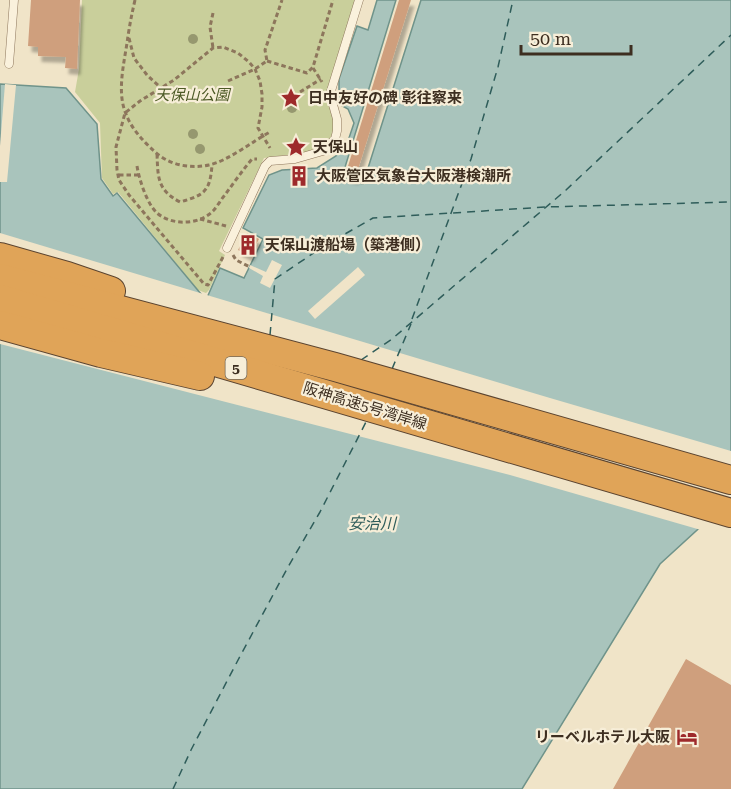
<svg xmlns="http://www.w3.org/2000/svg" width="731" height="789" viewBox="0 0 731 789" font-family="'Roboto Serif','Noto Sans JP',serif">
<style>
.green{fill:#c9cf9b}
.water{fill:#a9c4bc;stroke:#6f938a;stroke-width:1.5}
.pier{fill:#f0e4c8}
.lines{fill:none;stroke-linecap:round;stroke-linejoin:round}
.ferry{stroke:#2f5d5a;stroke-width:1.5;stroke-dasharray:8 6;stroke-linecap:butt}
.building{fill:#cf9f7d;filter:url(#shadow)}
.service-casing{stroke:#8d765c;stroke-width:9}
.motorway-casing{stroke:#5b4430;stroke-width:30}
.path{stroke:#8d765c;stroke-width:3;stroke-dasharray:4.5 3;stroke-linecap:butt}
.service{stroke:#faf1dc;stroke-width:8}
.motorway{stroke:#e0a458;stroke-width:28}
.tree{fill:#96986f}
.labels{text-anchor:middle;stroke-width:4.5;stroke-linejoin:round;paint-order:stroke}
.shield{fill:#f7eed8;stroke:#756857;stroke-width:1.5}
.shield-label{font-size:14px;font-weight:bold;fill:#3d2e20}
.park-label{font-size:15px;font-style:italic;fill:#4d5a26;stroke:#f7eed8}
.poi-label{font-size:15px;font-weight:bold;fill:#3d2e20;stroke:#f7eed8;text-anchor:start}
.street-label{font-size:15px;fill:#3d2e20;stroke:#f7eed8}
.water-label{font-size:16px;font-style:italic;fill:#2f5d5a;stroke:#f7eed8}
</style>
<defs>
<filter id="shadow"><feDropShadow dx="3.5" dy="6" stdDeviation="1.5" flood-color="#0004"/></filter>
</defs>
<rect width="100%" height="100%" fill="#f0e4c8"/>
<!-- green -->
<polygon class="green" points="82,0 356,0 332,86 334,125 332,135 329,143 323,147 302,153 264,158 219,251 225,255 209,290 206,293 198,290 118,192 113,194 102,178 100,123 75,92 79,69"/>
<!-- water -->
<polygon class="water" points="377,0 396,0 342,177 363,184 421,0 731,0 731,499 660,564 522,789 0,789 0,84 66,88 97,124 101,179 113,196 117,193 206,300 220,268 244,278 263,239 243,228 269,175 282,170 317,168 336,156 348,141 354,123 348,109 339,104 339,79 357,26 368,30"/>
<!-- pier -->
<g class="pier">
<polygon points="5,84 16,85 7,182 0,182 0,146"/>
<polygon points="0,233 550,398 731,451 731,503 701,530 510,475 0,344"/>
<polygon points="272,260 282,265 270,288 260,283 263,276 249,268 250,265 266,272"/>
<polygon points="358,267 365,275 315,319 308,311"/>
</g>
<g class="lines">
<!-- ferry -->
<g class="ferry">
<polyline points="412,319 471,159 498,67 513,0"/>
<polyline points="270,335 275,279 324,246 373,218 546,207 731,202"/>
<polyline points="361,360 392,339 566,190 731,35"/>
<polyline points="392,369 411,324"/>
<polyline points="173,789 191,750 237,662 288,567 320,512 366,422"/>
</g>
</g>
<!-- building -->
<g class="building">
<polygon points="31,0 80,0 77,69 65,68 66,57 38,56 38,47 28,46"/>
<polygon points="399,0 411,0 355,179 345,176"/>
<rect x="294" y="173" width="10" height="7"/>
<polygon points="247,233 259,239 250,256 238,250"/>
<polygon points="686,659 731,685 731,789 613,789"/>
</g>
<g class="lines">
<!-- service casing -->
<g class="service-casing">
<g id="service">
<polyline points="9,64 14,0"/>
<polyline points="227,248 265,166 270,161 295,159 323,151 335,139 337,131 337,119 330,94 359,0"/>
</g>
</g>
<!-- motorway casing -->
<g class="motorway-casing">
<g id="motorway">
<polyline points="0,257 67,276 111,291"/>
<polyline points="0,278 335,367 731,480"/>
<polyline points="0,299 731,513"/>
<polyline points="0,325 101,353 200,376"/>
</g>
</g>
<!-- path -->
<g class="path">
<path d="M135,0C132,13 130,23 128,36C125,60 116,91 126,114C131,128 143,141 154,151C169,165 189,169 209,165C228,161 253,141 270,132"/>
<polyline points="213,13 210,27 213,48"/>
<polyline points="129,38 134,58 147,75 161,88 175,96 190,98"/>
<polyline points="267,61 307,73 313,67 333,0"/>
<polyline points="313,68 322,82"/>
<polyline points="228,81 255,69 267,61 265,50 282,0"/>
<polyline points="300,92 321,79"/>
<path d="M157,154C158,177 157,190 180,202C205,195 210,191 212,165"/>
<path d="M137,166C139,179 147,204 157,213C172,226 199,225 213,211C217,207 220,201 224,196C233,184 242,171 252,159H257"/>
<polyline points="119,175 138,175"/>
<polyline points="200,219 226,226"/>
<polyline points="233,255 236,260 250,267"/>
<polyline points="223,257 208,285 204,284 129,195 119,180 117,170 116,147 125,113 140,101 174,80 213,48 223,47 238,53 249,62 255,69 260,81 262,94 262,107 258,128 270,148"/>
</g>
<!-- service -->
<use href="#service" class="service"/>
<!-- motorway -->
<use href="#motorway" class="motorway"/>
</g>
<!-- trees -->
<g class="tree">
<circle cx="193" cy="39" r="5"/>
<circle cx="292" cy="108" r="5"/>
<circle cx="193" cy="134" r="5"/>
<circle cx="200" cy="149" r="5"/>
</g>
<!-- icons -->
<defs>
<g id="sight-bare" transform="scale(1.62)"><path d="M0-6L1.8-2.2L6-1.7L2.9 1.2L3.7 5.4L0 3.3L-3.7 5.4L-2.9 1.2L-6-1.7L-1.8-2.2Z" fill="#9e2a2b" stroke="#f7eed8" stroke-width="2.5" paint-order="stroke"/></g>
<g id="building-bare" transform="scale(1.62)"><path d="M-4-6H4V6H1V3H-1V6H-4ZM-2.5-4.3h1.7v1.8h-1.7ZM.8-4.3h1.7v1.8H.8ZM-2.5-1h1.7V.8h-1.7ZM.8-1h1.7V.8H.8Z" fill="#9e2a2b" stroke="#f7eed8" stroke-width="2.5" paint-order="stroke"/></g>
<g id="hotel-bare" transform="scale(1.62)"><path d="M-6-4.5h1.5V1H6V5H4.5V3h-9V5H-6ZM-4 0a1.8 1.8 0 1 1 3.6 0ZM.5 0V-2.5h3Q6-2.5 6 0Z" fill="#9e2a2b" stroke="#f7eed8" stroke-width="2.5" paint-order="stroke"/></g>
</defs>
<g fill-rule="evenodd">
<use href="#sight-bare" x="291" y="98"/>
<use href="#sight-bare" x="296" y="147"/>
<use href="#building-bare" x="299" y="176"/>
<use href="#building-bare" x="248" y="245"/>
<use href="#hotel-bare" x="687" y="737"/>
</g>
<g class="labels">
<!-- shield labels -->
<rect class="shield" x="225.5" y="357" width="21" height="22" rx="4.5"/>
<g class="shield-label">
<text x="236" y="373">5</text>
</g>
<!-- park labels -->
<g class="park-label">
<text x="192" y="100">天保山公園</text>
</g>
<!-- poi labels -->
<g class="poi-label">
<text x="308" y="103">日中友好の碑 彰往察来</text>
<text x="313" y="152">天保山</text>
<text x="316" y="181">大阪管区気象台大阪港検潮所</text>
<text x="265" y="250">天保山渡船場（築港側）</text>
<text x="670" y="742" text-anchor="end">リーベルホテル大阪</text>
</g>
<!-- street labels -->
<g class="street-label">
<text transform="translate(365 406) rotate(17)" y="5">阪神高速5号湾岸線</text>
</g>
<!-- water labels -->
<g class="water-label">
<text x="372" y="529">安治川</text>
</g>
</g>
<!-- scale -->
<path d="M521 45v9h110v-9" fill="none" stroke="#3d2e20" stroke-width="3"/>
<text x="530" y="45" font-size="18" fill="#3d2e20" stroke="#f7eed8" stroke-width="4.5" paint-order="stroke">50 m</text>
</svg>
